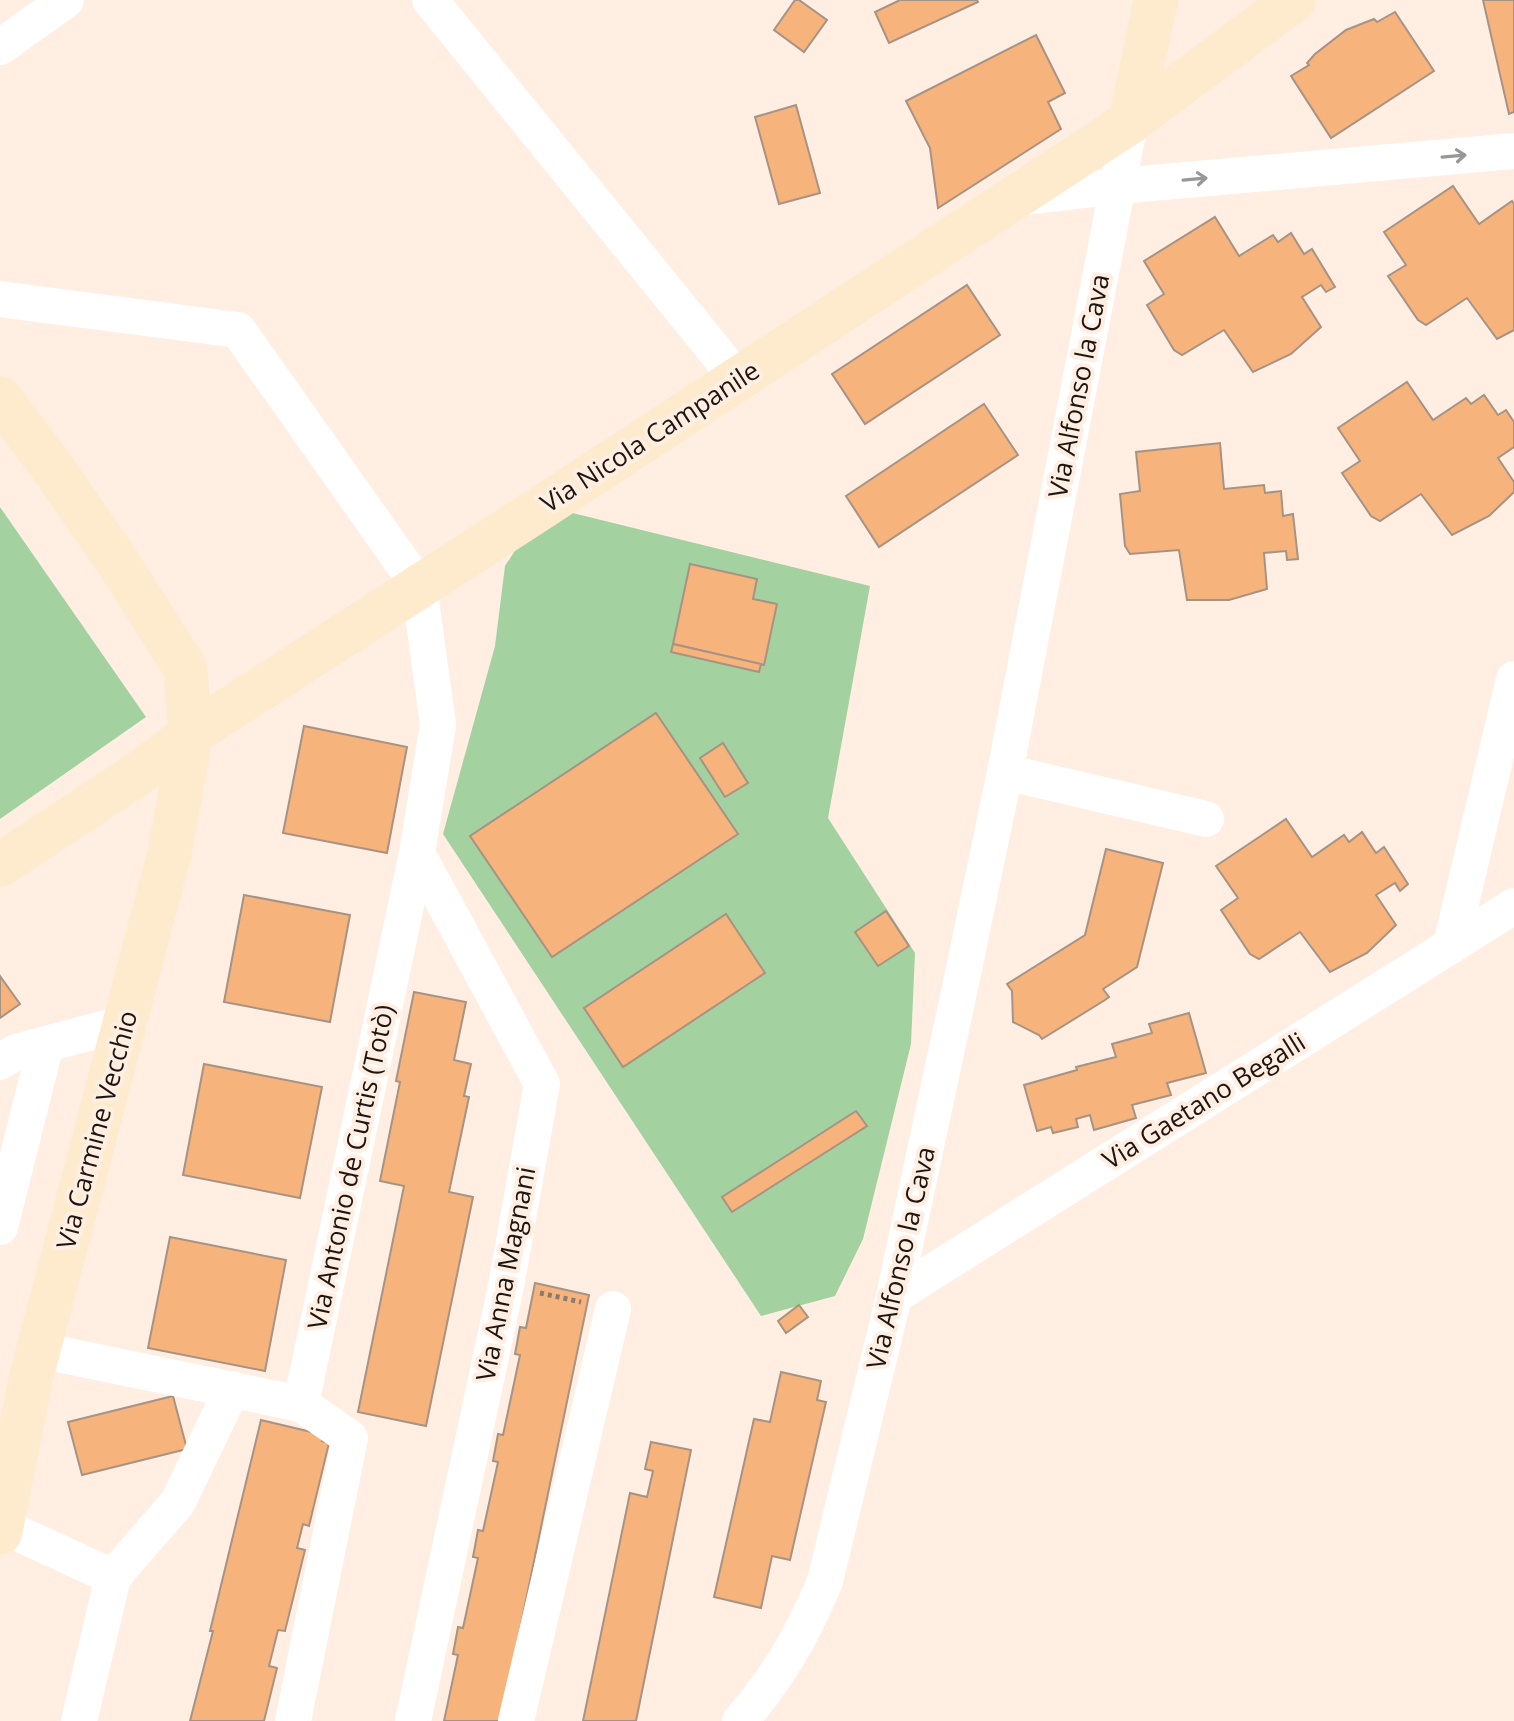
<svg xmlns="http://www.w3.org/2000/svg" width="1514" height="1721" viewBox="0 0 1514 1721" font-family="'Open Sans',sans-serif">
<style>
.green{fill:#a3d1a0}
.building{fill:#f7b37c;stroke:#a79384;stroke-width:2}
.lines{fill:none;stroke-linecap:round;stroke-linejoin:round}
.path{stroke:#877b72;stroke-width:5;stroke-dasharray:4 4;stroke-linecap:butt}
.street{stroke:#fff;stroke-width:36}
.secondary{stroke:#feeacd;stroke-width:44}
.oneway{stroke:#999693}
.labels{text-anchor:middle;stroke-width:8;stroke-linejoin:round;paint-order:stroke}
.street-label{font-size:26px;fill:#1d1610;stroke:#ffeee1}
</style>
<rect width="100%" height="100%" fill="#ffeee1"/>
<!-- green -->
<g class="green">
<polygon points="544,506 870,586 828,818 915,953 911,1044 863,1239 835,1296 761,1316 443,834 495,646 505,566"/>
<polygon points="0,507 146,717 0,819"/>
</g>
<!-- building -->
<g class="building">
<polygon points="795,0 799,0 827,20 804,52 774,30"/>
<polygon points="900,0 977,0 978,2 889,43 875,12"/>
<polygon points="1483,0 1514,0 1514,112 1509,114"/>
<polygon points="1395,12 1434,71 1331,138 1291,76 1309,65 1307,63 1315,54 1346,30 1374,19 1377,22"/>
<polygon points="1036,35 1065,93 1048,102 1061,129 938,208 930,148 906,101"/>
<polygon points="796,105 820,193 779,204 755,117"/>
<polygon points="1453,186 1479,224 1512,201 1514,204 1514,330 1497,339 1467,298 1426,325 1418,320 1388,276 1406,265 1384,232"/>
<polygon points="1215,217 1239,256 1273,235 1278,242 1291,233 1304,254 1312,249 1335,287 1326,292 1321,285 1302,297 1321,327 1291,354 1253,372 1224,330 1182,355 1174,350 1147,305 1164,294 1144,261"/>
<polygon points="967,285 1000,335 865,424 832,374"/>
<polygon points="1407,382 1433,420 1466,398 1471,404 1484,395 1498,415 1506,410 1514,422 1514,447 1498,458 1514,482 1514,492 1489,516 1452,535 1421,494 1380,521 1371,516 1342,473 1360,461 1338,428"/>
<polygon points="984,404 1018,455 879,547 846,496"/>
<polygon points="1220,443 1224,489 1264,485 1265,493 1281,491 1283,516 1293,514 1298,559 1287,560 1286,551 1264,553 1267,589 1229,600 1187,600 1179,550 1130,554 1125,546 1120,494 1140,491 1136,452"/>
<polygon points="690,564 757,579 753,599 777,604 764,665 673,644"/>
<polygon points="673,644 761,664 759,672 671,652"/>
<polygon points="656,713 738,834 552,957 470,836"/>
<polygon points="304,726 407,747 387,853 283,833"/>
<polygon points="723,743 748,783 725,797 700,758"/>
<polygon points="1286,819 1312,857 1344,835 1349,842 1362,832 1376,853 1384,847 1408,884 1400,891 1395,883 1376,895 1396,925 1367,953 1330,972 1300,932 1259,959 1250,954 1221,910 1238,898 1216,866"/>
<polygon points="1106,849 1163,863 1137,967 1103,989 1109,997 1105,1000 1042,1039 1039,1035 1013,1022 1012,991 1007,984 1085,935"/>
<polygon points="244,895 350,915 330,1022 224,1002"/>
<polygon points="886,911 909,946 878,966 855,932"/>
<polygon points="726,914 765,973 623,1067 584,1008"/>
<polygon points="0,976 20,1004 0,1018"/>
<polygon points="414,992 466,1002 454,1060 471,1064 464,1096 469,1097 449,1192 473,1197 426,1426 358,1412 404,1186 380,1181 400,1082 396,1081"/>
<polygon points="1189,1013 1206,1073 1167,1083 1171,1095 1132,1105 1136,1118 1094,1130 1090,1115 1076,1119 1078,1127 1053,1133 1051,1127 1037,1131 1024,1085 1077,1070 1076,1067 1116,1057 1112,1044 1152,1033 1149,1024"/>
<polygon points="204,1064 322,1087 300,1198 183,1175"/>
<polygon points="856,1111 867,1126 732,1212 722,1197"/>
<polygon points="170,1237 286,1260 265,1371 148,1348"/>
<polygon points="535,1283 589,1295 501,1721 444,1721 458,1655 453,1654 458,1627 463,1628 478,1558 473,1557 478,1530 483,1531 498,1462 493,1461 498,1434 503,1435 520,1355 515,1354 520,1327 526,1328"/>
<polygon points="799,1305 808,1317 786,1333 778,1321"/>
<polygon points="781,1372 821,1381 817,1400 826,1402 790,1560 772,1556 761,1608 714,1597 754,1419 770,1422"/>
<polygon points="173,1396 187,1449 82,1475 68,1422"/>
<polygon points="261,1420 324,1435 322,1441 329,1443 309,1526 303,1524 297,1548 305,1550 285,1631 278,1630 269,1666 277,1668 264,1721 190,1721 213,1631 210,1631"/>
<polygon points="651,1442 691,1450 636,1721 583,1721 630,1493 647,1497 653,1471 645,1469"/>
</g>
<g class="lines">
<!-- path -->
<polyline class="path" points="540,1293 581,1302"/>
<!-- street -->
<g class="street">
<polyline points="430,0 738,379"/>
<polyline points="0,47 66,0"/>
<polyline points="1014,198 1118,186 1514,151"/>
<polyline points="0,299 238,330 419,586 438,725 417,853 301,1404 350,1438 293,1721"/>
<polyline points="1005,772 1206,819"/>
<polyline points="1451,945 1514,679"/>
<polyline points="0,1062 16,1052 125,1023"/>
<polyline points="0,1227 46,1044"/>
<polyline points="894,1296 1514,906"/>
<polyline points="39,1350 301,1404"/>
<polyline points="0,1525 113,1577 79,1721"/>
<polyline points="113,1577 178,1502 232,1389"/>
<polyline points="413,1721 506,1286 542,1084 417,853"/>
<polyline points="516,1721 613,1309"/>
<path d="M740,1721C778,1678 803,1634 825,1581L894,1296L962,978L1005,772L1130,122"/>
</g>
<!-- secondary -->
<g class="secondary">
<polyline points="1130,122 1156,0"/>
<polyline points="0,398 52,467 119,564 185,668 191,734 170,851 31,1378 0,1533"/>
<polyline points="0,865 142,771 191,734 544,506 1130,122 1294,0"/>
</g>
</g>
<!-- one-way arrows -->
<defs><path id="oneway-shaft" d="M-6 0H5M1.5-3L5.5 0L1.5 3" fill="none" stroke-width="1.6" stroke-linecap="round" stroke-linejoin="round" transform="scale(2)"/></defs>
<g class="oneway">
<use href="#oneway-shaft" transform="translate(1454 156) rotate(-5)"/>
<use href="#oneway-shaft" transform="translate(1195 179) rotate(-5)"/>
</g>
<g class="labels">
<!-- street labels -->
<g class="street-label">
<text transform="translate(1079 386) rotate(-79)" y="9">Via Alfonso la Cava</text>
<text transform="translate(650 437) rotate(-33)" y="9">Via Nicola Campanile</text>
<text transform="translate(1204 1101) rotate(-32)" y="9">Via Gaetano Begalli</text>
<text transform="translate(97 1130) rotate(-75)" y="9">Via Carmine Vecchio</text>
<text transform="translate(351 1167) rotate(-78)" y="9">Via Antonio de Curtis (Totò)</text>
<text transform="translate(901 1258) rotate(-77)" y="9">Via Alfonso la Cava</text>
<text transform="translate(506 1274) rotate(-79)" y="9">Via Anna Magnani</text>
</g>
</g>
</svg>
